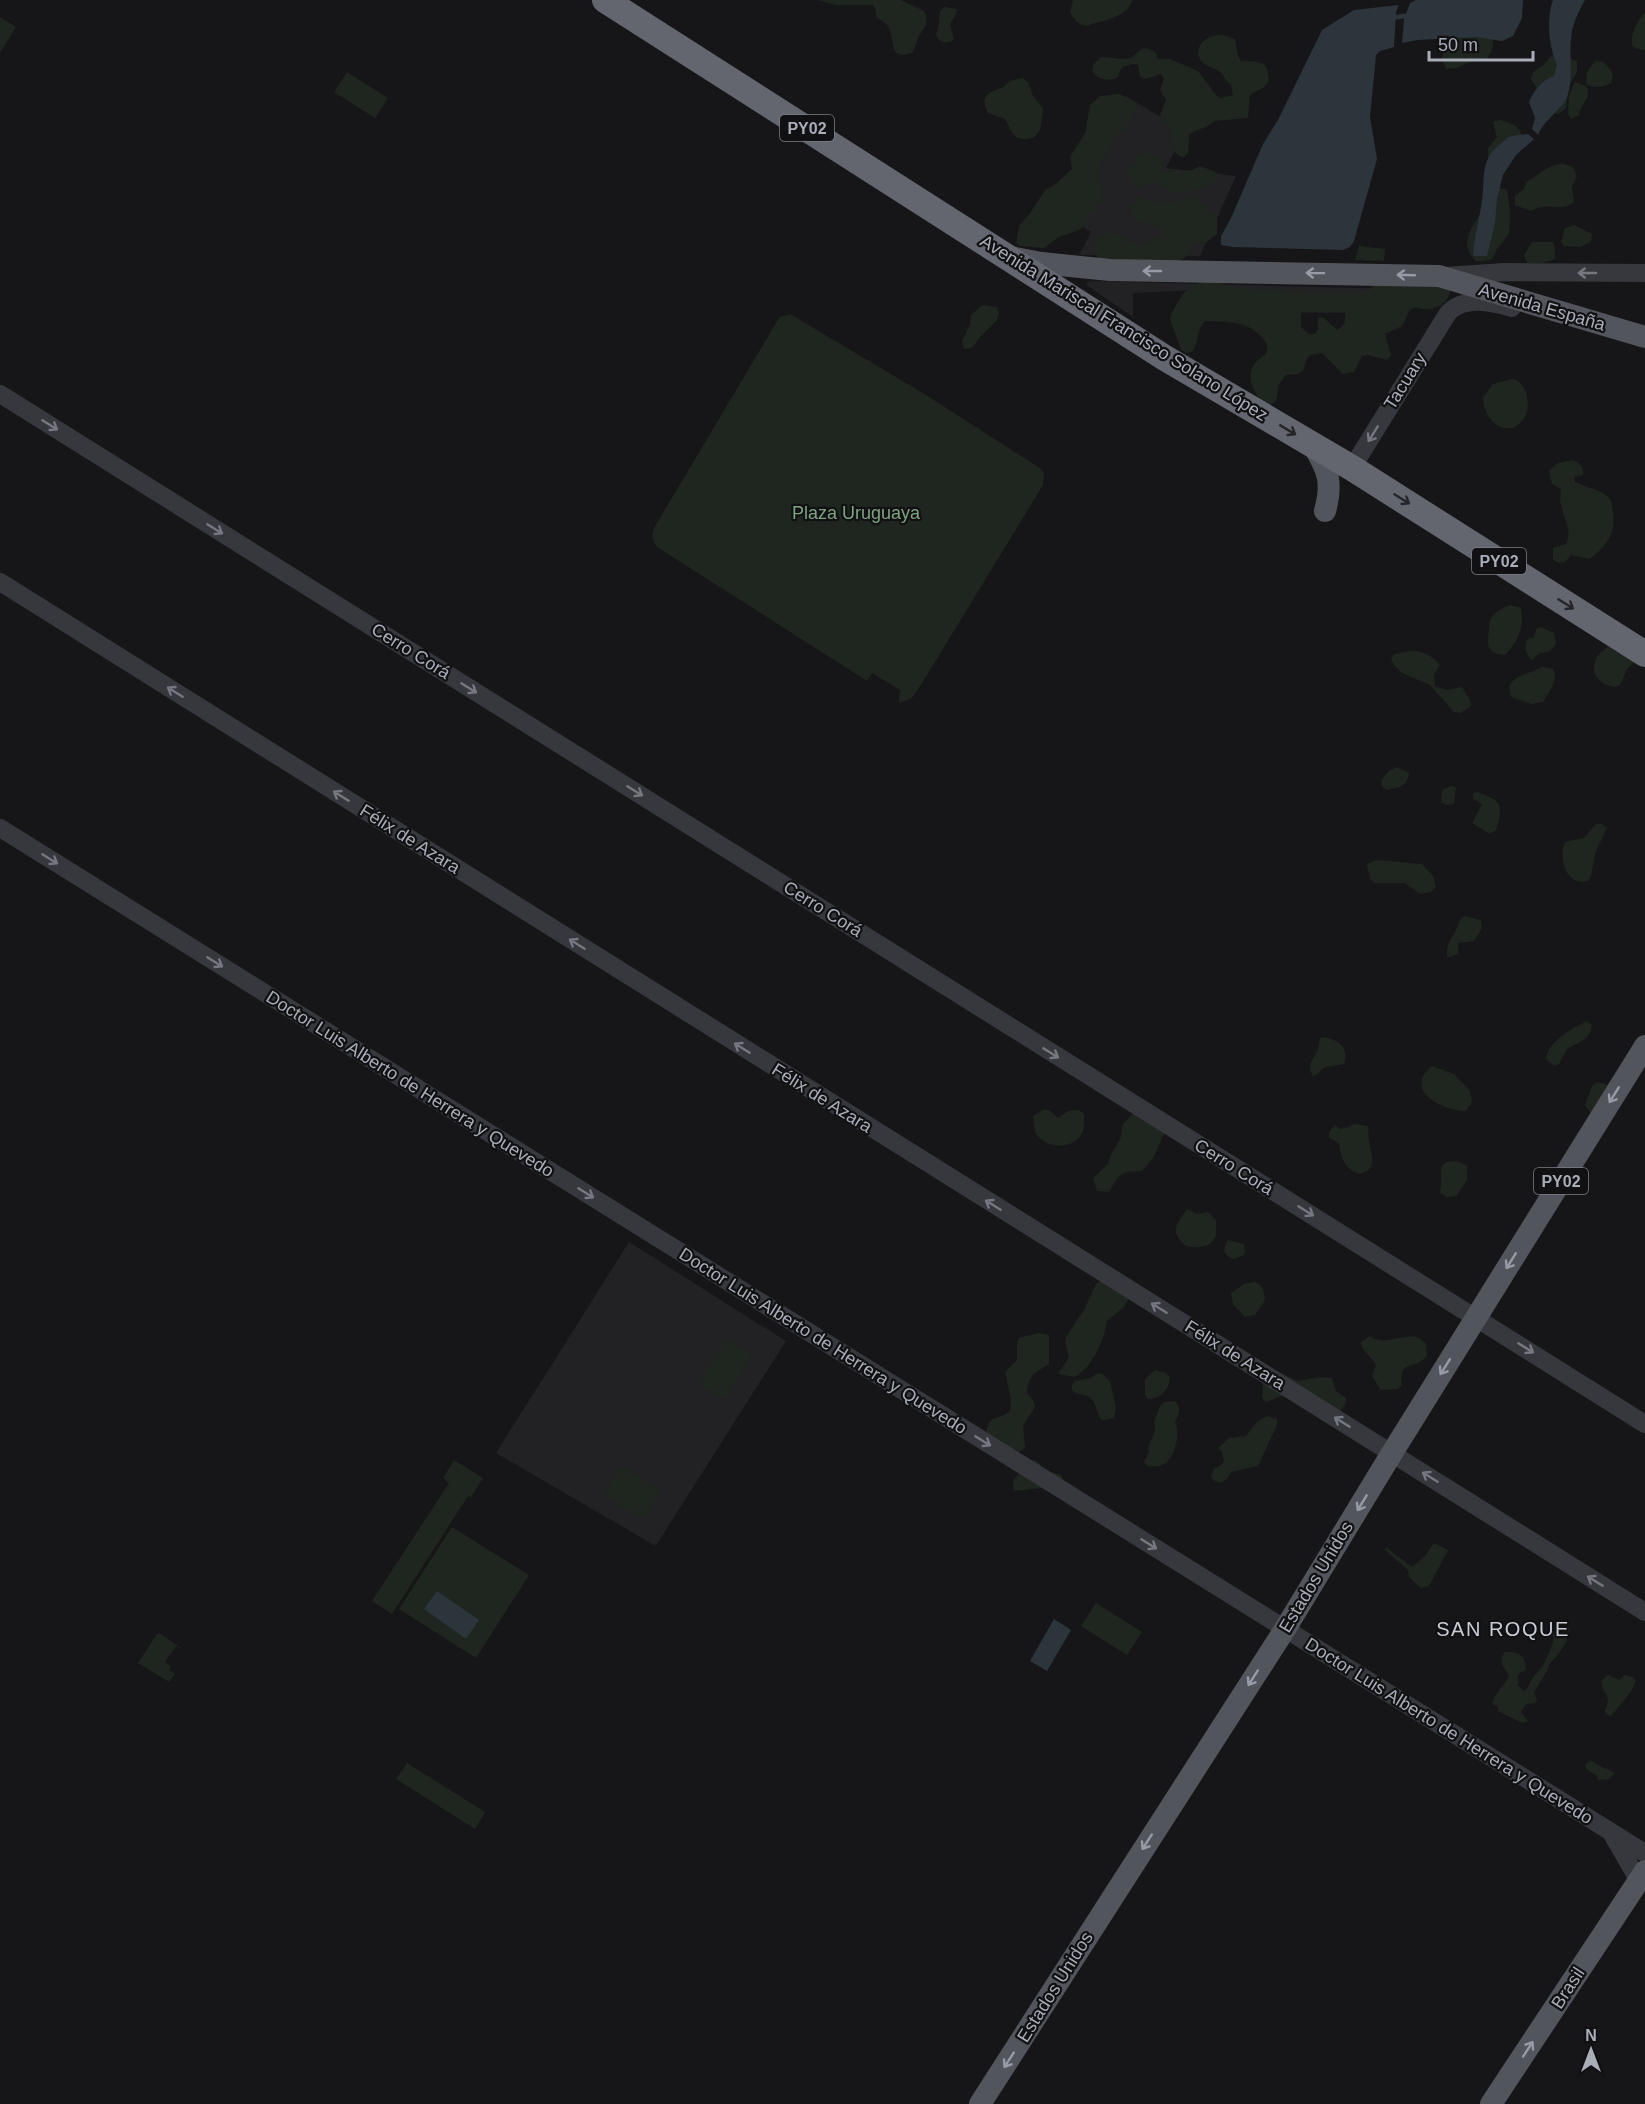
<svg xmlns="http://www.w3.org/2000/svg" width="1645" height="2104" viewBox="0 0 1645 2104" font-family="Helvetica,sans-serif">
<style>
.built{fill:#222225}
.green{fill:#1e261f;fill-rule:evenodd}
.water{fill:#2c353c}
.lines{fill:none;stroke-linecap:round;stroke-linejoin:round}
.stream{stroke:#2c353c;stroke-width:4.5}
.minor{stroke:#37383d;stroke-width:18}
.major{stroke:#53555c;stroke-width:22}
.highway{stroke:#63666e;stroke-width:26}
.oneway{stroke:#979ba6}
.oneway2{stroke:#757881}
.oneway3{stroke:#26262a}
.labels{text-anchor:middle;stroke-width:4.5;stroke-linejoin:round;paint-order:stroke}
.shield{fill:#111113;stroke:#7b7e86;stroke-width:1.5}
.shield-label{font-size:16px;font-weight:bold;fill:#a8adb8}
.street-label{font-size:18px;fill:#a8adb8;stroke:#111113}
.park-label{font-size:18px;fill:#7fa381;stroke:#111113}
.neighbourhood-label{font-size:20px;letter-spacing:1.5px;fill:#c9ccd4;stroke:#111113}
</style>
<rect width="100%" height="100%" fill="#161618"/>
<!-- built -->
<g class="built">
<polygon points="1125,96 1185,131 1166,168 1236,176 1200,256 1079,255 1091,232 1056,211"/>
<polygon points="1089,281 1397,289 1379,313 1200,312 1199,290 1133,293 1133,317 1088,286 1086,285"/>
<polygon points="629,1242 786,1341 657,1544 654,1545 496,1453"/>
</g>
<!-- green -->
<g class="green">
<path d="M818,0H901L924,11C930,24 924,27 918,38C916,43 915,48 913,52C889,62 895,43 890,31C888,23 882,21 876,17V11L873,5H836Z"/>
<path d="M1073,0H1132V2C1121,21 1105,18 1088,26C1078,25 1075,21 1070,12Z"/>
<path d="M944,7L957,9L956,14L950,24L954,40C945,44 939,43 936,34L939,23L940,11Z"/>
<path d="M1643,14H1645V50L1637,49L1632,45C1630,34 1637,23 1643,14Z"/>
<polygon points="0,17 16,27 0,53"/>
<polygon points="1444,34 1493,39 1492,51 1486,60 1467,63 1457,68 1446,69 1442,58 1447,39"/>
<path d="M1223,35L1235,39L1238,56L1241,61C1253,62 1268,59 1268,75C1269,78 1269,81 1267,84C1264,89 1255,91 1250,95L1248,118L1214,121C1206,129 1196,129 1189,135L1188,153L1184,157L1179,156L1171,148L1173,135L1160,115L1166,100L1160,90L1164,79L1161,74L1145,79L1140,77L1138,65L1133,64L1122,67L1117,78C1107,81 1098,80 1092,71L1093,65L1101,57C1109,57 1118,59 1126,59C1139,57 1139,40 1156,53L1158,59H1170L1198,71L1216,95L1221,98L1233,95L1231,84C1224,81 1224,73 1217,70C1208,65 1202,66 1198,55C1198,40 1210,35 1223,35Z"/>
<path d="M1557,55L1577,61V72L1569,86L1566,108L1559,114L1542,110L1537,89L1531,79C1533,68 1539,70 1545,63C1548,61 1549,58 1551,56Z"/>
<path d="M1595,61L1603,62C1610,69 1616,73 1611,83C1604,87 1593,89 1586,84L1587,72Z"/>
<polygon points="347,72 388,98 375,118 334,92"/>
<path d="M1023,78L1028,82L1032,94L1043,109C1041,121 1043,138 1027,139C1022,139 1017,139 1014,135C1009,130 1009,124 1005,119L988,113C979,96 988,93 1001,88C1007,86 1004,85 1009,82C1013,79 1019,79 1023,78Z"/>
<path d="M1575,82L1586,86C1593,99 1580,103 1579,115L1571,119L1568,114L1569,95Z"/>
<polygon points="1119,94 1134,101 1137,107 1125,128 1112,140 1108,152 1101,161 1096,178 1103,188 1102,200 1081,229 1059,237 1044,248 1020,246 1016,243 1019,226 1031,212 1045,190 1056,184 1072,169 1070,157 1085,133 1090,105 1100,96"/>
<path d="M1500,120C1510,123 1518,124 1522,135L1490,159L1488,157V148L1497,137L1493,123L1494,121Z"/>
<path d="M1149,150C1160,156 1162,162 1163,173L1174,171L1180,175L1201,166L1217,173V179C1207,189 1181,196 1167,190C1163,188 1161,184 1156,182C1142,186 1128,193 1128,171L1137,157Z"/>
<path d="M1564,164L1573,167L1577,176L1572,187L1574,202C1560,214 1548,200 1531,211L1515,205V196L1524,189L1526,182C1541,175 1546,164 1564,164Z"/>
<path d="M1498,188L1507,190L1510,213L1509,234L1497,249L1492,259L1485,261H1476C1457,245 1473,223 1485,209C1490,202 1494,194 1498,188Z"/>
<path d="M1195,197L1217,217V234L1208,241L1193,244C1186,257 1189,258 1173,262L1099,259C1095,254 1094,247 1096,241C1103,220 1128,243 1139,245H1145L1161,236L1162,231L1158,227L1134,219L1130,208C1139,188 1153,205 1166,203C1176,202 1184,197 1195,197Z"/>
<polygon points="1574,225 1592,234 1591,242 1580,247 1564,246 1561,242 1565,228"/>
<polygon points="1532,242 1553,242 1555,250 1555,259 1540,264 1527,263 1524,255"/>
<polygon points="1359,246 1385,249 1384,261 1355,260"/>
<path d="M1216,280C1230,295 1341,292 1367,292L1374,285L1450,287C1452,304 1430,314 1415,307L1410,310L1402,326L1385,334L1391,356L1386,360L1368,355L1362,356L1354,372L1343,374L1322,353L1310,355L1306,360L1303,371L1298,374L1286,375L1279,384L1276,401L1267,407C1255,395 1243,378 1256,362C1259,359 1264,356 1266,353C1269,348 1267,343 1264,340C1249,320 1228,322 1205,321C1197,329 1199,342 1192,352L1186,353L1181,350C1180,345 1170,321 1170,319C1171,313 1175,307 1178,302C1189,284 1195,283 1216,280ZM1301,312H1345C1346,320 1345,326 1337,330L1324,318L1318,317V329L1315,334H1309L1301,327Z"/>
<polygon points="982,305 997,307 999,314 996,321 980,337 972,348 964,349 962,341 970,324 971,315"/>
<path d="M790,314L926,395L1040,468L1044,473L1043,485L924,680L912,698L899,703L900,690L872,673L867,681L657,547C652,541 651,535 654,528L776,323L780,317Z"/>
<path d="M1513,379C1528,383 1532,408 1523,420C1506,441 1482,419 1483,397L1493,384Z"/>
<path d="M1574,460C1580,464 1584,467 1583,475L1574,477L1575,482C1585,487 1597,489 1606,495C1612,500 1612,505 1613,512C1616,534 1607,545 1590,559L1571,555L1565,562L1559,563L1553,560V548L1566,544C1575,524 1556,513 1561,489L1552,484L1549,470L1558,463Z"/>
<path d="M1511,605L1521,608C1525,627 1518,641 1505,655C1484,653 1488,644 1489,628C1490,622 1488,624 1491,619C1495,611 1503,608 1511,605Z"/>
<path d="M1541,627L1554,633L1556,644L1550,651L1538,654L1532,660C1525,654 1523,645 1529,638H1534L1536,629Z"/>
<path d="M1614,641L1640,657L1627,669L1620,685L1615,687C1600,685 1588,673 1597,657C1601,651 1609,647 1614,641Z"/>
<path d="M1410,651C1423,651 1432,655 1440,665L1434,675L1435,686L1446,690L1462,687L1471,702L1470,707L1460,713L1454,712L1430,685L1402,673L1394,665L1391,659L1394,654Z"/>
<path d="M1542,667L1553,669C1559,681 1549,691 1543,702L1532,704L1511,697L1509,686C1516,674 1530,674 1542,667Z"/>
<path d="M1397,767L1409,773C1407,788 1398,787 1387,790L1382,786L1381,780L1389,771Z"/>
<polygon points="1451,786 1456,787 1454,804 1446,805 1441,802 1442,790"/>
<path d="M1478,792C1483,795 1492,797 1496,801C1503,808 1499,822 1496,830L1490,834L1472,823L1482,804L1473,799V793Z"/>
<path d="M1596,824H1602L1607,828L1595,853L1591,876L1588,881C1566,887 1558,858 1565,842L1584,838Z"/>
<polygon points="1377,860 1422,864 1433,876 1436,887 1431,892 1420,894 1405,883 1375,883 1370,879 1367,864"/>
<path d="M1465,916L1481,920L1482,928L1474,941L1458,943V954L1450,957L1447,956C1446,943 1452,939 1457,928C1460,922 1458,920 1465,916Z"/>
<path d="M1587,1021L1592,1025C1590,1041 1578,1042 1567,1049L1559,1064L1554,1066L1546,1059C1548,1041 1573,1028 1587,1021Z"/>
<path d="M1325,1037C1339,1040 1350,1049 1344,1064C1338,1066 1330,1065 1324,1068C1320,1070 1319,1074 1313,1076C1307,1066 1311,1062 1316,1053C1319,1049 1319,1043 1320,1038Z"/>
<path d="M1432,1066L1454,1074L1470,1091L1472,1102L1466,1111C1443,1111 1402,1091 1432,1066Z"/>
<polygon points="1597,1082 1608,1085 1591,1114 1585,1105 1592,1086"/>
<path d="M1043,1110H1049L1058,1118L1068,1111L1079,1110L1084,1114C1084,1121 1085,1128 1082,1133C1074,1150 1047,1149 1037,1135C1033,1130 1034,1121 1033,1116Z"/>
<path d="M1135,1111L1165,1132L1153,1158L1142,1171C1119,1171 1120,1174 1109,1192L1097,1191L1093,1178L1108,1164L1111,1154L1120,1140L1123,1124Z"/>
<path d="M1354,1124L1368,1126C1369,1132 1368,1136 1369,1141C1371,1155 1379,1169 1360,1174C1346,1171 1340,1157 1339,1143L1329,1138V1132L1335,1125L1340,1129L1349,1127Z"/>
<path d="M1457,1161L1467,1166V1180L1456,1196L1447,1197L1440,1193C1440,1188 1442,1183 1441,1178C1440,1164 1443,1161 1457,1161Z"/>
<path d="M1187,1209L1197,1214L1208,1212L1216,1220V1236C1209,1249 1199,1248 1186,1246C1169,1231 1176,1225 1187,1209Z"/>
<path d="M1228,1240L1244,1244L1245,1250L1244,1255L1234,1259C1223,1256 1222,1249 1228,1240Z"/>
<path d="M1101,1281L1132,1292L1124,1307L1107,1321C1104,1340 1092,1369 1074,1377L1058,1374L1069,1357L1065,1342L1066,1337L1084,1310L1096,1284Z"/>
<path d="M1255,1282C1263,1285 1264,1292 1265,1300L1255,1315L1245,1317L1233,1304L1231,1293L1244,1284Z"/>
<path d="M1038,1333L1049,1335V1364C1034,1374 1029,1374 1027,1393L1034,1402L1035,1407L1023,1426L1025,1448L1016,1454L986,1436C988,1411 998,1422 1010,1411L1011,1400L1005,1372L1017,1360V1343L1019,1338Z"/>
<path d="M1370,1336C1387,1350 1411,1325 1426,1344L1427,1355C1417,1371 1398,1358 1402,1385L1398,1389L1381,1390L1372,1376L1376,1365C1372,1357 1362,1352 1361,1342Z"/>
<polygon points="726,1339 752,1355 725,1399 699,1384"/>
<path d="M1155,1370L1166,1373L1170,1377C1170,1389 1160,1399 1148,1399L1145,1395V1379Z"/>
<polygon points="1276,1371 1298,1381 1321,1377 1332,1378 1336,1391 1346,1398 1346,1403 1339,1413 1294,1395 1282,1396 1266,1402 1262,1398 1263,1381"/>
<path d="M1101,1373L1110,1381L1116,1407L1114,1418L1102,1420C1096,1414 1097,1403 1090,1398C1084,1393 1077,1396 1072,1390V1385L1075,1381L1091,1378L1096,1374Z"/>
<path d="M1175,1401C1182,1408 1179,1413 1175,1422C1181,1433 1175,1460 1162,1465C1158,1467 1152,1466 1147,1466L1144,1462L1149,1452L1148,1447C1151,1439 1158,1431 1154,1422L1160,1406L1164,1402Z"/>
<path d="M1267,1416L1277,1419V1425L1258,1466L1231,1472C1227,1482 1218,1487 1211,1477L1214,1468L1220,1466L1224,1462L1222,1452L1218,1448L1229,1438L1246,1436L1257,1422Z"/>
<polygon points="454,1460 483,1478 471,1497 468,1496 392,1614 372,1601 449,1483 443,1478"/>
<polygon points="1032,1460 1037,1461 1045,1470 1061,1475 1064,1481 1052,1492 1042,1488 1014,1491 1013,1480 1021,1472 1026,1461"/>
<polygon points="622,1467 661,1491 643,1520 604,1495"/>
<polygon points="452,1527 529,1575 476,1658 399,1609"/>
<polygon points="1434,1543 1448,1550 1429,1586 1421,1588 1409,1577 1408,1570 1384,1549 1387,1548 1412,1567 1425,1556"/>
<polygon points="1096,1603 1142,1632 1127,1655 1081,1626"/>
<path d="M1563,1623L1570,1628C1569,1641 1559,1655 1549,1664V1667L1534,1693L1537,1700L1535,1703L1526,1704L1521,1712L1528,1721L1522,1723L1498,1711V1707L1492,1704L1495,1696L1509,1677C1506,1667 1496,1664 1505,1652C1519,1651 1526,1656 1526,1670L1520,1673L1517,1678L1519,1682L1518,1685L1524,1691L1526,1690L1533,1677L1543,1666L1550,1650L1554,1640L1551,1629L1554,1625Z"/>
<polygon points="159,1633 184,1650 176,1646 165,1662 171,1667 169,1670 175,1674 169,1682 138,1663 157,1634"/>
<path d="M1608,1675L1619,1680L1625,1675L1633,1677L1636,1681L1630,1693L1611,1716L1606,1714L1605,1710C1613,1695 1602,1695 1601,1681Z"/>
<path d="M1590,1761H1593C1598,1767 1608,1768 1615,1773L1609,1779L1598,1780L1597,1776L1586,1769L1585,1765Z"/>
<polygon points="407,1763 485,1812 475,1829 396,1779"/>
</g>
<!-- water -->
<g class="water">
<polygon points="1416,0 1523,0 1522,18 1513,36 1502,41 1475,37 1418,40 1402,43 1404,19 1410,3"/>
<path d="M1553,0H1585C1578,12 1572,25 1571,39C1569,55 1574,85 1566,99C1558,113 1544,120 1538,135L1532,129L1535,118L1529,102C1535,89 1541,81 1554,76L1557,65C1549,46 1546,20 1553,0Z"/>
<polygon points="1399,5 1396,12 1394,47 1380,51 1376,55 1370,117 1377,159 1354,241 1350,247 1343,250 1233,247 1221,245 1221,236 1231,218 1263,144 1278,120 1322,30 1354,10"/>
<path d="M1528,134L1534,139L1516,155L1503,175L1497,199L1495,223L1487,256H1473C1474,238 1479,220 1482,201C1485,181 1480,160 1498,146C1502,143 1506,139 1509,137C1515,135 1522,135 1528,134Z"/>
<polygon points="437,1591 479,1620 466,1639 424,1609"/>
<polygon points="1054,1619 1071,1630 1047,1671 1030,1661"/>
</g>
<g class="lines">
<!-- stream -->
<polyline class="stream" points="1392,18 1410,15"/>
<!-- minor -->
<g class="minor">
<polyline points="1446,276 1504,272 1645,273"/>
<polyline points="0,394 1645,1424"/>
<path d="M1352,468L1448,313C1465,296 1490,302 1512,308"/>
<polyline points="0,582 1645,1612"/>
<polyline points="0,828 1645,1853"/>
<polyline points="1612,1834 1639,1881"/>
</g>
<!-- major -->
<g class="major">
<polyline points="1010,257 1041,263 1110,270 1439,276 1645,337"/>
<path d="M1313,445C1328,470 1333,482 1325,511"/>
<polyline points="980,2104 1285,1629 1392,1453 1645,1046"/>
<polyline points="1491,2104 1645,1871"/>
</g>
<!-- highway -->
<polyline class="highway" points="605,0 1165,358 1352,468 1645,654"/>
</g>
<!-- one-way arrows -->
<defs><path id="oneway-shaft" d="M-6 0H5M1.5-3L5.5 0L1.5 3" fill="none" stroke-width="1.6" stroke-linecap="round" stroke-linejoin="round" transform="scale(1.5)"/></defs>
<g class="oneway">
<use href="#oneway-shaft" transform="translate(1152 271) rotate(-180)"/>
<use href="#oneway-shaft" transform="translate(1315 273) rotate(-179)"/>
<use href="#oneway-shaft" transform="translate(1406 275) rotate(-178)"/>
<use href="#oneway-shaft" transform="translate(1614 1095) rotate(122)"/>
<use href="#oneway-shaft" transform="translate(1511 1261) rotate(122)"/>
<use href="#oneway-shaft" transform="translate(1445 1367) rotate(122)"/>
<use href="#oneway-shaft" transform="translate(1362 1503) rotate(121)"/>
<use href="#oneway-shaft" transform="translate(1253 1678) rotate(123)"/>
<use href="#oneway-shaft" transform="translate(1147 1842) rotate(123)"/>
<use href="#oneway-shaft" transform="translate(1528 2049) rotate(-57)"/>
<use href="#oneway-shaft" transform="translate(1009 2060) rotate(123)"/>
</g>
<g class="oneway2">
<use href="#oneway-shaft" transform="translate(1587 273) rotate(-180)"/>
<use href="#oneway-shaft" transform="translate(50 425) rotate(32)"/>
<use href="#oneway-shaft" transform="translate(1373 434) rotate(122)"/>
<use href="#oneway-shaft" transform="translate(215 529) rotate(32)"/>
<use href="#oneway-shaft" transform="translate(469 688) rotate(32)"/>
<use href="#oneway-shaft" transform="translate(175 692) rotate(-148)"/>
<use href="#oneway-shaft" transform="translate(635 791) rotate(32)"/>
<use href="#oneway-shaft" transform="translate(341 796) rotate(-148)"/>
<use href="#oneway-shaft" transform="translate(50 859) rotate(32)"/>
<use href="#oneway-shaft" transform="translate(577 944) rotate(-148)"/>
<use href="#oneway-shaft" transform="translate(215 962) rotate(32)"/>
<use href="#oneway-shaft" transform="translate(742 1048) rotate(-148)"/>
<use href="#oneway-shaft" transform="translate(1051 1053) rotate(32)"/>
<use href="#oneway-shaft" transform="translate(586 1193) rotate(32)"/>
<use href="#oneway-shaft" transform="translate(993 1205) rotate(-148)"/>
<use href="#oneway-shaft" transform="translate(1306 1211) rotate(32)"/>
<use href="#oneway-shaft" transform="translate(1159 1308) rotate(-148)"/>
<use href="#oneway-shaft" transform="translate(1526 1348) rotate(32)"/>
<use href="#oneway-shaft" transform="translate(1342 1422) rotate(-148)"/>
<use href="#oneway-shaft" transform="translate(983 1441) rotate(32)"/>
<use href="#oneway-shaft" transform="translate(1430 1477) rotate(-148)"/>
<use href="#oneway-shaft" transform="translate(1149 1544) rotate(32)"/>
<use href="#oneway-shaft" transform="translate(1595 1581) rotate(-148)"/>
</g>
<g class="oneway3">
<use href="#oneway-shaft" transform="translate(1288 430) rotate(31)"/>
<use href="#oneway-shaft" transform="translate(1402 499) rotate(32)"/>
<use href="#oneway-shaft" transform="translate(1566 604) rotate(32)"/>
</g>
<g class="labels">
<!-- shield labels -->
<g class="shield">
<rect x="780" y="115" width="54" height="26" rx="4.5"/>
<rect x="1472" y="548" width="54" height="26" rx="4.5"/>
<rect x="1534" y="1168" width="54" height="26" rx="4.5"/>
</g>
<g class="shield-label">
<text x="807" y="134">PY02</text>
<text x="1499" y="567">PY02</text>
<text x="1561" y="1187">PY02</text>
</g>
<!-- street labels -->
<g class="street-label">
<text transform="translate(1542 307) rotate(16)" y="6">Avenida España</text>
<text transform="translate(1124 328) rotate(32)" y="6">Avenida Mariscal Francisco Solano López</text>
<text transform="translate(1405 381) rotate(-58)" y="6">Tacuary</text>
<text transform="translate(411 651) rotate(32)" y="6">Cerro Corá</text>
<text transform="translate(410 839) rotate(32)" y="6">Félix de Azara</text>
<text transform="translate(823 909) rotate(32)" y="6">Cerro Corá</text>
<text transform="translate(410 1084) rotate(32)" y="6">Doctor Luis Alberto de Herrera y Quevedo</text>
<text transform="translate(822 1098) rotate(32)" y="6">Félix de Azara</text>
<text transform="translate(1234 1167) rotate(32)" y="6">Cerro Corá</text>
<text transform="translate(823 1341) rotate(32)" y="6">Doctor Luis Alberto de Herrera y Quevedo</text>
<text transform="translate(1235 1355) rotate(32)" y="6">Félix de Azara</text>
<text transform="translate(1316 1577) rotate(-59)" y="6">Estados Unidos</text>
<text transform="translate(1449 1731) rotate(32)" y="6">Doctor Luis Alberto de Herrera y Quevedo</text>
<text transform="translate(1055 1987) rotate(-58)" y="6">Estados Unidos</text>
<text transform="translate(1568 1988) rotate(-57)" y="6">Brasil</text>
</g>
<!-- park labels -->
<g class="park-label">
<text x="856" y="519">Plaza Uruguaya</text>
</g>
<!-- neighbourhood labels -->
<g class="neighbourhood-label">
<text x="1503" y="1636">SAN ROQUE</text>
</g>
</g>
<!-- north arrow -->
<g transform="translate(1591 2050)" stroke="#111113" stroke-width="4.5" paint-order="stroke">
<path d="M0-4.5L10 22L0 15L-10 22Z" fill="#a8adb8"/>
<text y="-9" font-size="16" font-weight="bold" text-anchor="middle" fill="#a8adb8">N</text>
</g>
<!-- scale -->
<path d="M1429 51v9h104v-9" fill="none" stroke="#a8adb8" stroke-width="3"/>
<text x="1438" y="51" font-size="18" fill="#a8adb8" stroke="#111113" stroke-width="4.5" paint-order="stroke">50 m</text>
</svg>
